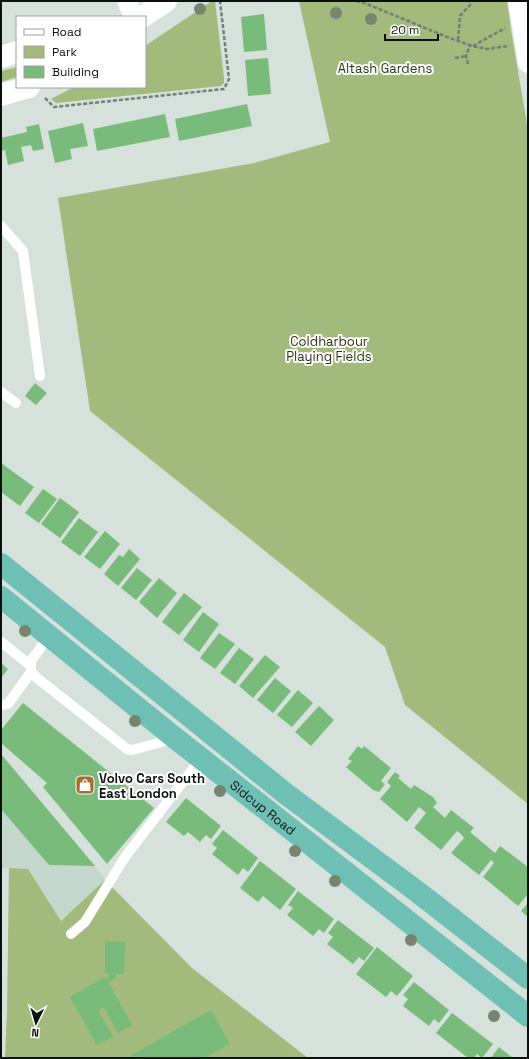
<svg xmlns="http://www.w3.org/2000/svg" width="529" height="1059" viewBox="0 0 529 1059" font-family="'Space Grotesk',sans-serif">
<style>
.built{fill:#c4d7cd}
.green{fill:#a2ba7c}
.building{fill:#79bb7b}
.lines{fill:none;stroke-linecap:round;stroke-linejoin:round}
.path{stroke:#757c79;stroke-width:2.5;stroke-dasharray:4 2;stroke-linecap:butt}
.service{stroke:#fff;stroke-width:10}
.minor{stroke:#fff;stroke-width:20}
.tertiary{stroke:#fff;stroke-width:22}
.trunk{stroke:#6ec0b4;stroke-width:22}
.tree{fill:#78846f}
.labels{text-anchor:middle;stroke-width:4;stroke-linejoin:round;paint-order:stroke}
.park-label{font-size:13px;fill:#2c3815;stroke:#fff}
.poi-label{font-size:13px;font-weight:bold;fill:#0b0f0d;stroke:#fff;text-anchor:start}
.street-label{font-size:13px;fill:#0b0f0d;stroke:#fff}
</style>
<rect width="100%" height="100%" fill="#d6e1dc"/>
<!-- built -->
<polygon class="built" points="1,756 95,866 105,880 61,921 28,869 1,868"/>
<!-- green -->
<g class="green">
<polygon points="212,1 215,1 224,78 224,83 221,86 56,103 51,99 74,87 145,87 145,46"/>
<polygon points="299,1 507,1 512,36 528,130 528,804 405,705 385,647 90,411 58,198 254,163 330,142"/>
<polygon points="17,67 17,77 1,82 1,71"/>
<polygon points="9,868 28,869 61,921 105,880 192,968 308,1058 5,1058 7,1012"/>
</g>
<!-- building -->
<g class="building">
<polygon points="264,14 267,50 244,52 241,17"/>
<polygon points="268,58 271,94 248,96 245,60"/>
<polygon points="247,104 252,126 179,141 175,119"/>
<polygon points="165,114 170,137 97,151 93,129"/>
<polygon points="83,123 88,146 70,149 72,159 55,163 48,131"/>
<polygon points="39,124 44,149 33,151 31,145 21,147 24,161 8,165 5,150 1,151 1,138 27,132 26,127"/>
<polygon points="35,383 47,393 36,405 25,396"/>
<polygon points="1,463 34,487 20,506 1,492"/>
<polygon points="43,489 57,499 39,523 25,513"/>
<polygon points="60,498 79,512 60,538 41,524"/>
<polygon points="79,518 98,532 80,556 61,542"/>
<polygon points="105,531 120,544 100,569 84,557"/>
<polygon points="129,549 140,559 118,586 104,574 119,555 123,557"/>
<polygon points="137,568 152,580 136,600 121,588"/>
<polygon points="159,578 177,593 157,618 139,602"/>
<polygon points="184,593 202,607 179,635 162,622"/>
<polygon points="203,612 219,624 199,652 183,640"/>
<polygon points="219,633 235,644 215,669 200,658"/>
<polygon points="239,648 254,659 235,684 220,673"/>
<polygon points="265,655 280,667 253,698 239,686"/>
<polygon points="1,663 8,669 1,678"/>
<polygon points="275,678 291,691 273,713 257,700"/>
<polygon points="298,690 313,703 292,727 277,715"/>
<polygon points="23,703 154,808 107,864 43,787 47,783 1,743 1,730"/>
<polygon points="319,706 334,720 311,746 295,732"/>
<polygon points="358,746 362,749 364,746 391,768 381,781 385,784 379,792 373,790 346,767 352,761 348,759"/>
<polygon points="1,754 95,866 49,865 1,809"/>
<polygon points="395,772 400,776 398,778 411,789 414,785 433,797 437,803 433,807 445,818 451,810 474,828 470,832 495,853 500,846 528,867 528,894 518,906 483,877 494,863 491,860 479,875 451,853 464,838 461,834 457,831 441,850 414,828 426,813 423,810 419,807 407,822 380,799 391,786 387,782"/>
<polygon points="186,798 221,826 211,839 206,835 200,842 188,832 184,836 166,822"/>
<polygon points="223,830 258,858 248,872 243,868 238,875 212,854 217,848 212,844"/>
<polygon points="260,861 296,889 280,910 263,896 258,902 240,888"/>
<polygon points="298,891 334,919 324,933 319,929 313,936 287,915 293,908 288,905"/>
<polygon points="528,903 528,917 521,911"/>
<polygon points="338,920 374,948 364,961 359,957 353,964 327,944 333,937 328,933"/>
<polygon points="105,941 125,942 124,974 116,974 116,978 108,982 132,1025 118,1033 104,1007 98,1010 113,1037 97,1045 70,997 105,977 106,979 109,978 109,974 105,974"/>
<polygon points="377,947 413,976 397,996 391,991 386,997 356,974"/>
<polygon points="414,982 449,1010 439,1023 434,1019 429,1026 403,1006 408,999 403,995"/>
<polygon points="211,1010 230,1044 204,1058 131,1058 130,1056"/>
<polygon points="452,1013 493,1044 482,1058 477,1054 474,1058 468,1058 436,1033"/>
<polygon points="499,1047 513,1058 491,1058"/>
</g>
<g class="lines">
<!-- path -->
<g class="path">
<polyline points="356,1 367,4 447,37 472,46 487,49 508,46"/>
<polyline points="458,40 460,16 471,4 470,1"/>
<polyline points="473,46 505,28"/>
<polyline points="455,58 466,56"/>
<polyline points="468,64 466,56 470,45"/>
<polyline points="45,98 54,107 224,89 229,79 220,1"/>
</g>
<!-- service -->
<g class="service">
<polyline points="1,226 23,251 40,376"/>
<polyline points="1,392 16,403"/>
<polyline points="49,636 31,661 31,672 37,678 127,749 132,750 162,742 165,739 165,730"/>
<polyline points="1,642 30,665"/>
<polyline points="1,705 8,704 31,672"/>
<polyline points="71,934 85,922 125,857 202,757"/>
</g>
<!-- minor -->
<g class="minor">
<polyline points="127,1 134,17"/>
<polyline points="518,1 528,63"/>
</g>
<!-- tertiary -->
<g class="tertiary">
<polyline points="142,17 166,1"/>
<polyline points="1,57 17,52"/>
<polyline points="1,95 29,87"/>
</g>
<!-- trunk -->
<g class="trunk">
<polyline points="1,564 286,794 419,893 528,978"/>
<path id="s1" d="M1,597L165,730L528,1016"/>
</g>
</g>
<!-- trees -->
<g class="tree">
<circle cx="200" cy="9" r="6"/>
<circle cx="336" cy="13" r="6"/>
<circle cx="371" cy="19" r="6"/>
<circle cx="25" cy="631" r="6"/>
<circle cx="135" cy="721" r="6"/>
<circle cx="220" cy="791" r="6"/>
<circle cx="295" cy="851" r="6"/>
<circle cx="335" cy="881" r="6"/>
<circle cx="411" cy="940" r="6"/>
<circle cx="494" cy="1016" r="6"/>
</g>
<!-- icons -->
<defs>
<g id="shop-square" transform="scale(1)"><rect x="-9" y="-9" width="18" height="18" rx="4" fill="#a66f2b" stroke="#fff"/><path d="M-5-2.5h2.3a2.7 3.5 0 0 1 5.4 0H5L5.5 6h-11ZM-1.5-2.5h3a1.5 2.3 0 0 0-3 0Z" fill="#fff"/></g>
</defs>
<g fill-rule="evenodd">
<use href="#shop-square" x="85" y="785"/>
</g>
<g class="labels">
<!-- park labels -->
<g class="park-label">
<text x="385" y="73">Altash Gardens</text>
<text x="329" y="346">Coldharbour<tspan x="329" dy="15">Playing Fields</tspan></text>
</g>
<!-- poi labels -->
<g class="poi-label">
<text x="99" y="783">Volvo Cars South<tspan x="99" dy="15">East London</tspan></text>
</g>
<!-- street labels -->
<g class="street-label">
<text dy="5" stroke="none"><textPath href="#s1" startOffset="336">Sidcup Road</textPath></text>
</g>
</g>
<!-- border -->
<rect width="529" height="1059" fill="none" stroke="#0b0f0d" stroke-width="4"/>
<!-- legend -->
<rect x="16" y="16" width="130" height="72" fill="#ffffff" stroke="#9d9f9e"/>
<rect x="24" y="29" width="20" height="6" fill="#ffffff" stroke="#9d9f9e"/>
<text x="52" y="36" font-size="12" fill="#0b0f0d">Road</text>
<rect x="24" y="46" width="20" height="12" fill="#a2ba7c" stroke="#9d9f9e"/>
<text x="52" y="56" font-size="12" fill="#0b0f0d">Park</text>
<rect x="24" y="66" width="20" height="12" fill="#79bb7b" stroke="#9d9f9e"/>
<text x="52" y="76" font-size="12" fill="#0b0f0d">Building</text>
<!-- north arrow -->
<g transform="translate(36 1023) rotate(185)" stroke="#ffffff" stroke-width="3" paint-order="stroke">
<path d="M0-3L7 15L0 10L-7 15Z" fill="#0b0f0d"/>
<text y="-6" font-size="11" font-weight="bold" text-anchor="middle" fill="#0b0f0d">N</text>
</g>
<!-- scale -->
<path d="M385 34v6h53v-6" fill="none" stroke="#0b0f0d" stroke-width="2"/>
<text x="391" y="34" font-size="12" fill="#0b0f0d" stroke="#ffffff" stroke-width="3" paint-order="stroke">20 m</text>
</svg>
